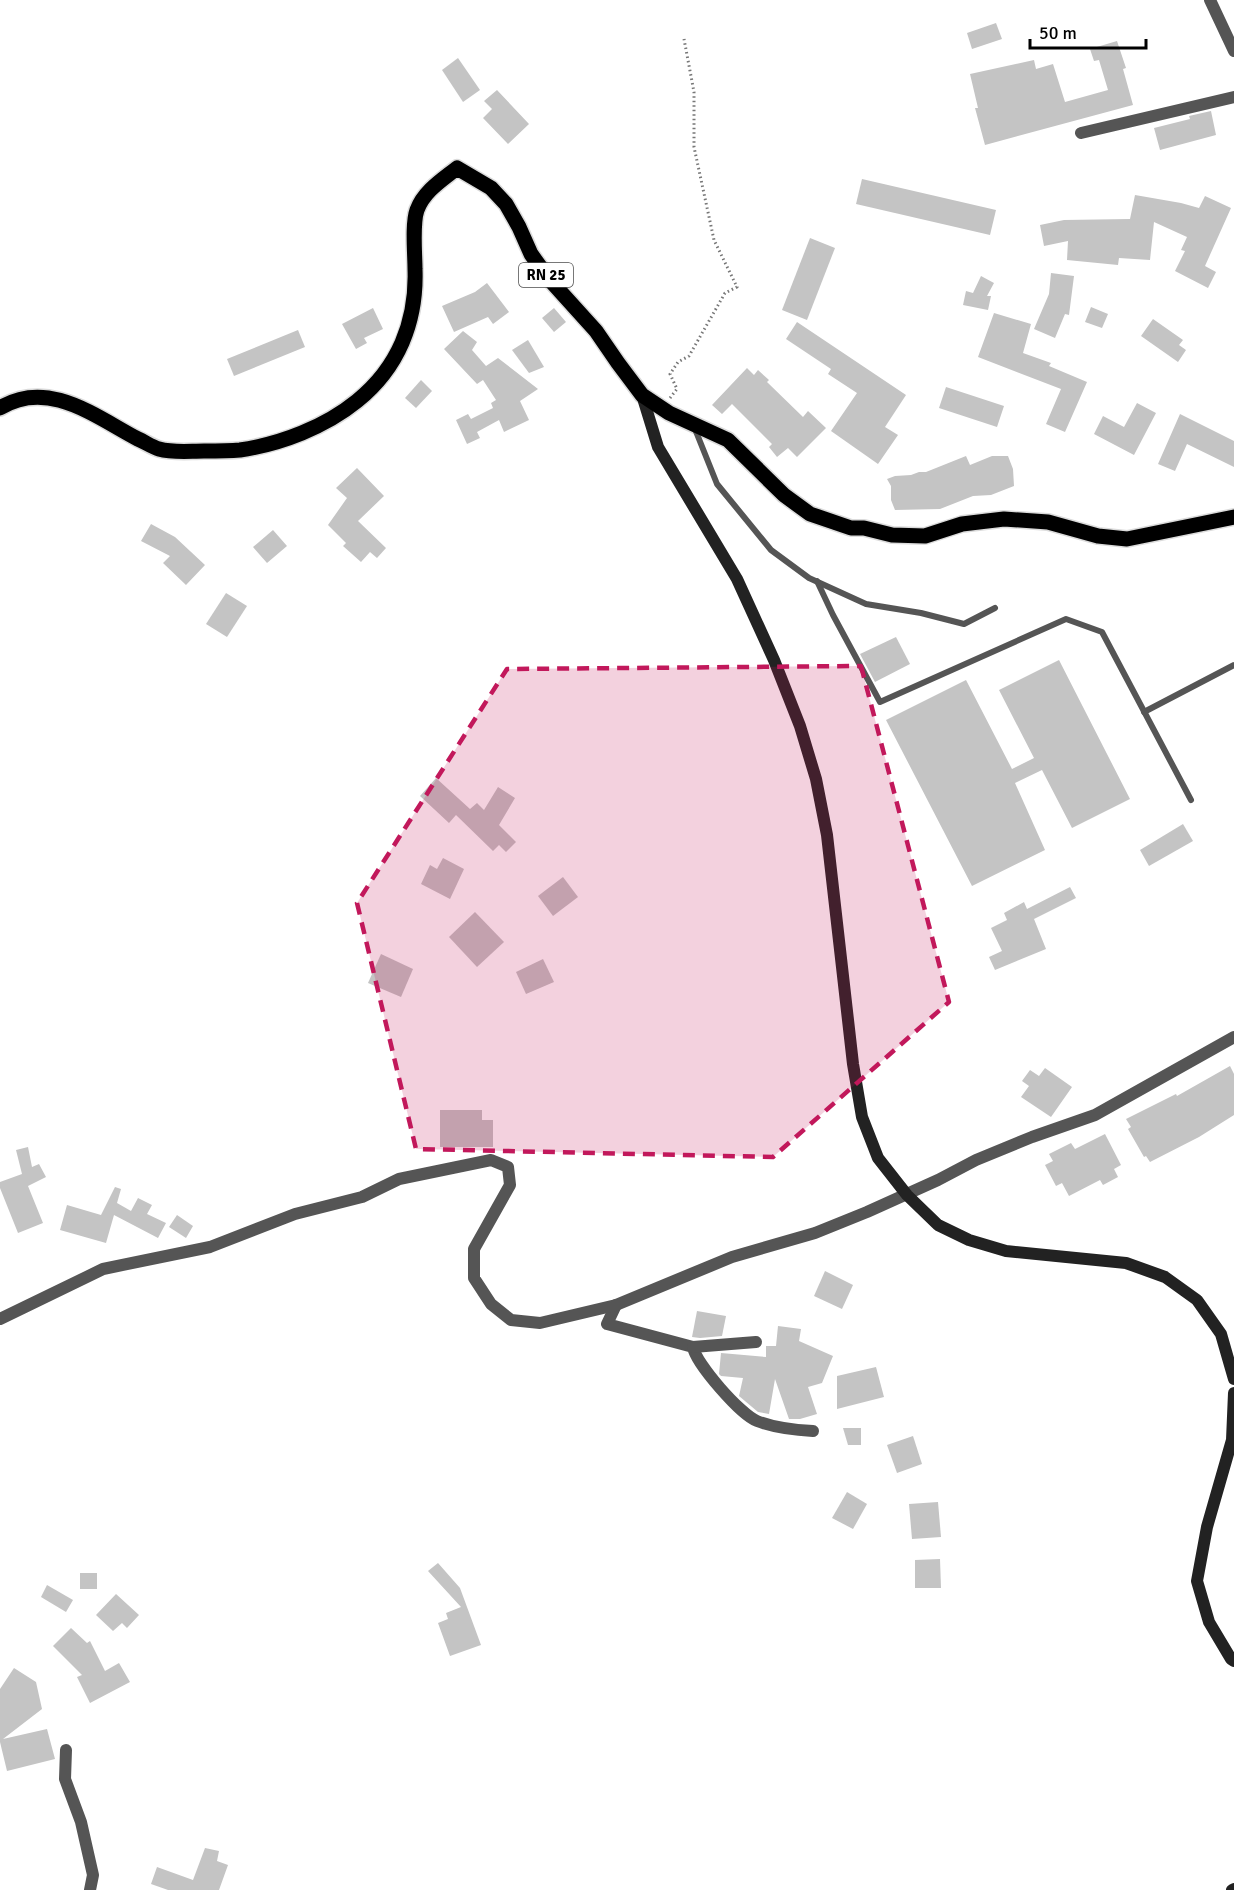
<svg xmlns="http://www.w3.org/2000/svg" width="1234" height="1890" viewBox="0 0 1234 1890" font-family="Signika,sans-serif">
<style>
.building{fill:#c4c4c4}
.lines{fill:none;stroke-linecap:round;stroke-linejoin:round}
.primary-casing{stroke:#dbdbdb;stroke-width:18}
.path{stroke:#777;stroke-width:3;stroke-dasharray:1.5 3;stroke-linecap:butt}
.lane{stroke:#555;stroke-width:6}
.street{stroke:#555;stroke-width:12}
.secondary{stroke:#222;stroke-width:12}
.primary{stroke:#000;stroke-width:15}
.marked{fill:#c2185b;fill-opacity:0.2;stroke:#c2185b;stroke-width:4.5;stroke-dasharray:12 8;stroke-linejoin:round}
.labels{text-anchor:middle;stroke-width:5;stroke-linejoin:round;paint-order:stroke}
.shield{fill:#fff;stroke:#4c4c4c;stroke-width:1.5}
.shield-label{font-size:15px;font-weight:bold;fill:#000}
</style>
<rect width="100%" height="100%" fill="#fff"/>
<!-- building -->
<g class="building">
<polygon points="996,23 1002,39 972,49 967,33"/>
<polygon points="1117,41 1126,68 1123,69 1133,105 985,145 975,108 978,108 970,74 1034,60 1036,69 1053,64 1065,102 1108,90 1099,60 1094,61 1090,49"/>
<polygon points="458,58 480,90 463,102 442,70"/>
<polygon points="497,90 529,124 508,144 483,118 492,109 484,101"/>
<polygon points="1211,111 1216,135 1160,150 1154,128 1190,119 1189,116"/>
<polygon points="862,179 996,210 990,235 856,204"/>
<polygon points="1135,195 1181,203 1199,208 1205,196 1231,208 1205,266 1216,272 1208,288 1175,271 1185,251 1181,250 1187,237 1154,222 1150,260 1119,258 1118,265 1067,260 1068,241 1044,246 1040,225 1064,220 1130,219"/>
<polygon points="810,238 835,248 807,320 782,310"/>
<polygon points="1051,273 1074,276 1069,315 1065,314 1055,338 1034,329 1049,294"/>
<polygon points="981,276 994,283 987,296 991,296 988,310 963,305 966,291 973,293"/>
<polygon points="487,283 509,312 493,324 488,317 454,332 442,306 475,292"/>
<polygon points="1091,307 1108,314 1102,328 1085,322"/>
<polygon points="373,308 383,329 364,338 367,343 356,349 342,324"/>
<polygon points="554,308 566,322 554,332 542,318"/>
<polygon points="994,313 1031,324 1023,353 1051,363 1049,366 1087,382 1065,432 1046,424 1061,389 978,357"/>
<polygon points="1153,319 1183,340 1179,345 1186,350 1178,362 1141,336"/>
<polygon points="797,322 906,395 885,427 898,435 878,464 831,431 857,393 828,374 831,369 786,339"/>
<polygon points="298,330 305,347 234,376 227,359"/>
<polygon points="463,331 477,342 472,350 486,366 498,358 538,389 520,401 529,420 504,432 499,420 477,432 480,438 467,444 456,420 468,414 471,419 493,408 491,403 496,400 483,380 477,384 444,349"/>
<polygon points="528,340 544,367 529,373 512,350"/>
<polygon points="747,368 754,375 758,370 769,380 767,382 803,417 808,411 826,428 797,457 788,448 777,457 769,447 772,444 732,404 722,414 712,405"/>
<polygon points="421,380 432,391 416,408 405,398"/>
<polygon points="946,387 1004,406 997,427 939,408"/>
<polygon points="1137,403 1156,413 1134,455 1094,434 1103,416 1124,427"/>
<polygon points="1180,414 1234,441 1234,467 1187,444 1175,471 1158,464"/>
<polygon points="966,456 970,465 992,456 1008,456 1013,469 1014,486 991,495 973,496 940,509 895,510 891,500 891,486 887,479 895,476 911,475 919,472 926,472"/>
<polygon points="357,468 384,496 358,521 386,548 377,558 370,552 361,562 343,546 346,543 328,525 347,498 336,488"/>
<polygon points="151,524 175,537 205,565 186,585 163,563 170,556 141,541"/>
<polygon points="273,530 287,546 267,563 253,547"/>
<polygon points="226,593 247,606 227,637 206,624"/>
<polygon points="896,637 910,664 875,682 860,654"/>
<polygon points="1059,660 1130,799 1072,828 1042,770 1015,783 1045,850 972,886 886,720 966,680 1012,769 1034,758 999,690"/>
<polygon points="436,778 470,809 477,803 484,810 498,787 515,798 499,825 516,842 506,852 499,845 493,851 456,815 449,823 420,796"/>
<polygon points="1183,824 1193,841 1149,866 1140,850"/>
<polygon points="443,858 464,869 450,899 421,884 430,865 437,869"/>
<polygon points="563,877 578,897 553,916 538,896"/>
<polygon points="1070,887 1076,898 1034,919 1046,949 995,970 989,957 1002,951 991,928 1007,920 1004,913 1024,902 1027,909"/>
<polygon points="475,912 504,942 477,967 449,937"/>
<polygon points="381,954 413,969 401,997 368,983"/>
<polygon points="543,959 554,982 526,994 516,972"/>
<polygon points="1230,1066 1234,1074 1234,1115 1199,1137 1150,1162 1146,1156 1144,1157 1128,1129 1131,1127 1126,1119 1176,1094 1177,1096"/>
<polygon points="1045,1068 1072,1087 1051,1117 1021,1097 1029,1086 1022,1081 1030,1070 1039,1076"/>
<polygon points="440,1110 482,1110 482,1120 493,1120 493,1147 440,1147"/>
<polygon points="1105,1134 1121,1165 1114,1169 1118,1177 1103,1185 1100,1180 1069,1196 1062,1183 1056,1186 1045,1165 1053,1161 1049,1154 1071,1143 1075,1149"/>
<polygon points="28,1147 32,1167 39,1164 46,1177 28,1186 43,1223 18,1233 0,1188 0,1182 22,1174 16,1150"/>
<polygon points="115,1187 121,1189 117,1203 131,1211 138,1198 152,1205 147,1214 166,1223 158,1238 114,1215 106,1243 60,1230 67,1205 101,1215"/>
<polygon points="177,1215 193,1226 186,1238 169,1227"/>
<polygon points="825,1271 853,1285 842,1309 814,1296"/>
<polygon points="697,1311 726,1316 722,1336 700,1338 692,1337"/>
<polygon points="778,1326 801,1329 799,1341 833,1356 822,1383 808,1387 817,1414 800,1419 789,1419 775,1379 769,1414 758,1412 739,1396 743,1378 721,1376 719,1374 721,1353 766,1357 766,1346 776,1346"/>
<polygon points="876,1367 884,1397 837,1409 837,1376"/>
<polygon points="843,1428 861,1428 861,1445 848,1445"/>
<polygon points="913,1436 922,1464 897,1473 887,1445"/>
<polygon points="847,1492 867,1504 853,1529 832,1518"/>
<polygon points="938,1502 941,1537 912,1539 909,1504"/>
<polygon points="940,1559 941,1588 915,1588 915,1560"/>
<polygon points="438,1563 460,1588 481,1645 450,1656 438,1623 448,1619 446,1613 461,1607 428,1571"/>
<rect x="80" y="1573" width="17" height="16"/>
<polygon points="47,1585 73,1600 66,1612 41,1597"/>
<polygon points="116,1594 139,1615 127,1628 122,1623 113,1631 96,1615"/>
<polygon points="71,1628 87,1643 90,1641 105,1671 119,1663 130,1682 90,1703 77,1677 82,1675 53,1646"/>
<polygon points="14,1668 36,1682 42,1709 3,1739 47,1729 55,1759 7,1771 0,1742 0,1689"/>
<polygon points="205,1848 219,1851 217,1861 228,1865 219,1890 168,1890 151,1884 157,1867 193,1880"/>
</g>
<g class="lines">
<!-- primary casing -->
<g class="primary-casing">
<path id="primary" d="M0,408C48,378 96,417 138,439C145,442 152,447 159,449C173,453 189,451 204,451C216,451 228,451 240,450C281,444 325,427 357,401C398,368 417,322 415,269C415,254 412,224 417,210C424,191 442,180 457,168L491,188L506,204L519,227L531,254L549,279L596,331L618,363L642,395L669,413L728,440L784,495L810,514L851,528H864L892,535L925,536L962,524L1004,519L1048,522L1098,536L1127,539L1234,517"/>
</g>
<!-- path -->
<polyline class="path" points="670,398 677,389 670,374 678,362 689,356 725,293 737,287 714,240 694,147 694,92 684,39"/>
<!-- lane -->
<g class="lane">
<polyline points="695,429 717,484 771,550 809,578 866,604 921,613 964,624 995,608"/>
<polyline points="817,581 833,615 880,702 1066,619 1102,632 1191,800"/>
<polyline points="1144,712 1234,665"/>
</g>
<!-- street -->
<g class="street">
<polyline points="1210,0 1234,51"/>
<polyline points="1081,133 1234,97"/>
<path d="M616,1305L607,1324L693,1347C696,1364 741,1415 757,1421C775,1428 794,1430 813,1431"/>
<polyline points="0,1319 103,1269 210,1247 295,1214 362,1197 399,1179 491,1160 508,1167 510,1185 474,1249 474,1278 491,1304 511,1320 540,1323 616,1305 732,1257 815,1233 867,1212 938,1180 976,1160 1032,1137 1095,1115 1234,1037"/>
<polyline points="693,1347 756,1342"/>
<polyline points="66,1750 65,1779 81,1822 93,1875 90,1890"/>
</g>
<!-- secondary -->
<g class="secondary">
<polyline points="642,395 658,447 737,579 774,660 800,726 816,779 827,835 853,1064 862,1117 878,1158 907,1195 938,1225 969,1240 1006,1251 1126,1263 1165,1277 1197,1300 1221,1334 1234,1379"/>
<polyline points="1234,1393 1232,1440 1207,1527 1197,1581 1209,1622 1231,1659 1234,1661"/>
<polyline points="1232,1890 1234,1889"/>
</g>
<!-- primary -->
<use href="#primary" class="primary"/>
</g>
<!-- marked area -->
<path class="marked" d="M861,666L949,1002L773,1157L416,1149L357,903L507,669Z"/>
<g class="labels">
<!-- shield labels -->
<rect class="shield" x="519" y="263" width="54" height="24" rx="4.5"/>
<g class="shield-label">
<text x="546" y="280">RN 25</text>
</g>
</g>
<!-- scale -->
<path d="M1030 39v9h116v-9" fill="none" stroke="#000000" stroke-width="3"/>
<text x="1039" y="39" font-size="18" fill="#000000" stroke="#ffffff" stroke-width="4.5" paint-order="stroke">50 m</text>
</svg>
